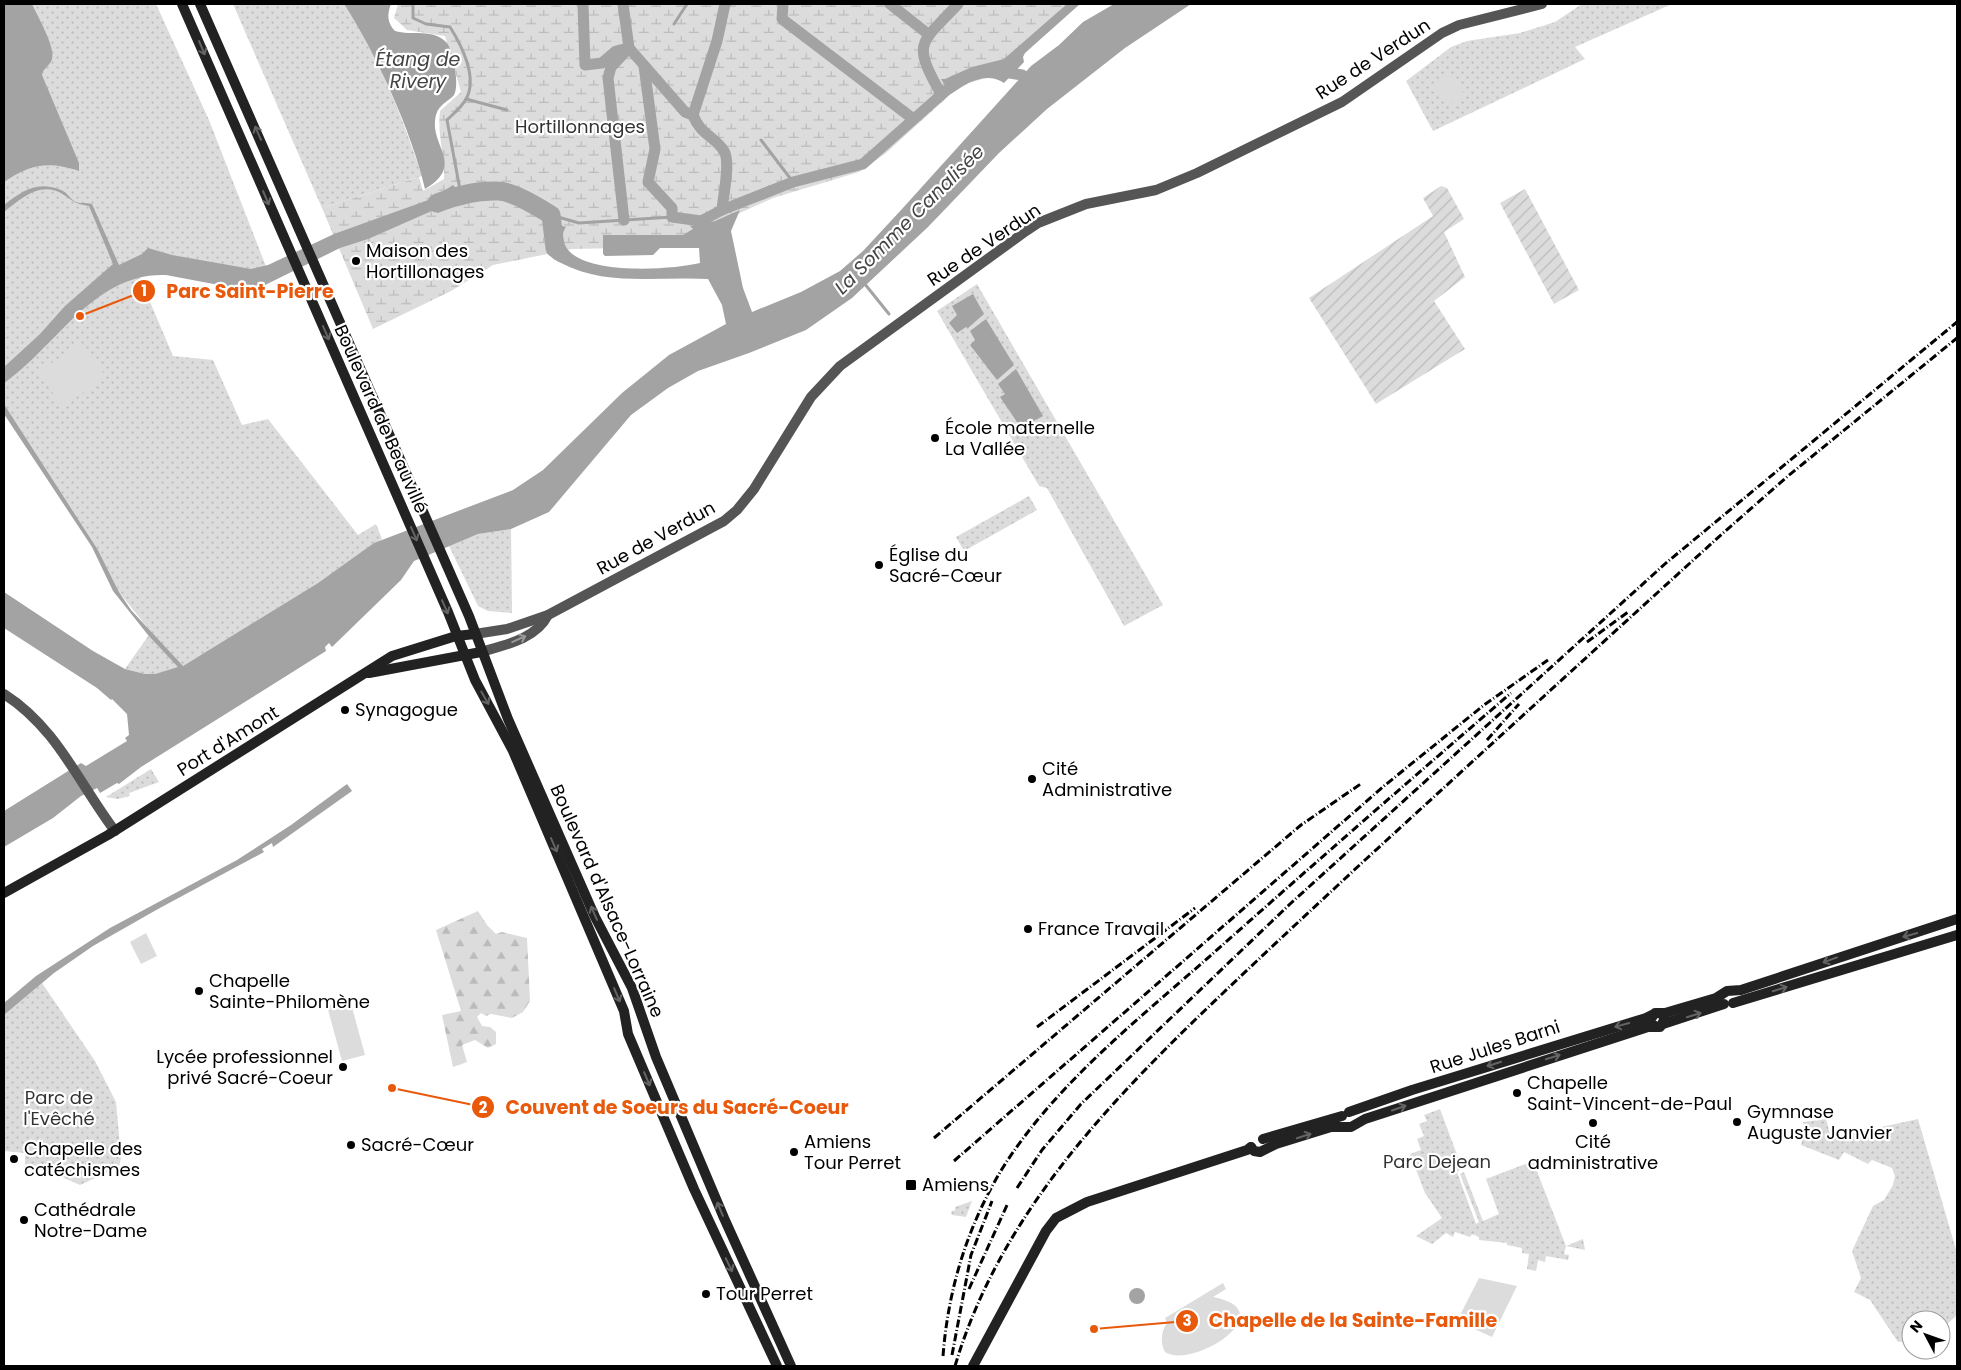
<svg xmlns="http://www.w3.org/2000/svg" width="1961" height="1370" viewBox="0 0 1961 1370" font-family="Poppins,sans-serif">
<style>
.grass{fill:url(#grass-dots)}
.forest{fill:url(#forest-firs)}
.wetland{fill:url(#wetland-marsh)}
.garden{fill:url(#garden-furrows)}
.pitch{fill:#dcdcdc}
.water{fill:#a3a3a3}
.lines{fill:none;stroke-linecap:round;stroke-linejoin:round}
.stream{stroke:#a3a3a3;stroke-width:3}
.canal{stroke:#a3a3a3;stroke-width:11}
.river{stroke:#a3a3a3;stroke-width:19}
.tertiary{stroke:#555;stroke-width:10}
.secondary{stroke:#222;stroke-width:10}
.rail{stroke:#000;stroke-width:3;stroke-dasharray:8 2.5 1 2.5;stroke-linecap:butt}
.oneway{stroke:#646464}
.oneway2{stroke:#999}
.poi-dot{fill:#000;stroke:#fff;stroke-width:2}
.labels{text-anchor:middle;stroke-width:4.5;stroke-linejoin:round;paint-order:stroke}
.street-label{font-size:18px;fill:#000;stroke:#fff}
.park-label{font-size:18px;fill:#333;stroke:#fff}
.poi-label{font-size:18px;fill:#000;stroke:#fff;text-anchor:start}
.water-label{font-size:19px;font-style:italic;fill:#444;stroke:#fff}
.leader{fill:none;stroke:#e8590c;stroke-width:2}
.callout-dot{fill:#e8590c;stroke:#fff;stroke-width:2}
.mark-label{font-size:15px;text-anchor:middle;font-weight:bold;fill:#fff}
.callout-label{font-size:19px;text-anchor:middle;font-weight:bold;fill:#e8590c;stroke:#fff;stroke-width:4.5;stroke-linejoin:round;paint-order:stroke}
</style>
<defs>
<pattern id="grass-dots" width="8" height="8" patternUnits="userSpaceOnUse" patternTransform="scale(1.25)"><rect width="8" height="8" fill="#dcdcdc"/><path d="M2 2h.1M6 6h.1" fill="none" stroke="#bbb" stroke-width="1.8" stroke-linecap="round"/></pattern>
<pattern id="forest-firs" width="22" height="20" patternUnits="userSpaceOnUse" patternTransform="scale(1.25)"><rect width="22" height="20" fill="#dcdcdc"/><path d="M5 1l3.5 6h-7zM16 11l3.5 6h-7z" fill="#bbb"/></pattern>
<pattern id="wetland-marsh" width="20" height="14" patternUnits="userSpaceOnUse" patternTransform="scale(1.25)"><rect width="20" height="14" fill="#dcdcdc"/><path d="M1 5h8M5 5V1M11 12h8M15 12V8" fill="none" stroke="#bbb"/></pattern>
<pattern id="garden-furrows" width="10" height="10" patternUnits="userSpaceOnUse" patternTransform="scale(1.25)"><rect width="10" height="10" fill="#dcdcdc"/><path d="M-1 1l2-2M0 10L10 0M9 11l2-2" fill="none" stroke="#bbb"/></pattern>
</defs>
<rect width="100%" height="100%" fill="#fff"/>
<!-- grass -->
<g class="grass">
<polygon points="4,4 156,4 209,120 267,269 246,275 134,264 173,356 213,360 242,425 268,419 358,535 376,524 382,539 318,583 183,666 155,674 145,674 125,669 151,632 119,592 98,550 4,404"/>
<path d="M233,4H344C379,56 402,117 422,176L322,208Z"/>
<polygon points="1582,4 1672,4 1575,47 1585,59 1433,131 1406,81 1451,47 1467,41 1520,33 1555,22"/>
<polygon points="977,284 1163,605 1124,626 1047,488 1039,486 937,311"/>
<polygon points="1029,496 1037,510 964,551 956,537"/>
<polygon points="511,529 512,613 488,611 478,606 449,546 478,534"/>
<polygon points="151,769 159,782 129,793 130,796 118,799 106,797"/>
<polygon points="42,983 95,1061 116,1102 121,1158 119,1167 80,1185 55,1174 25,1166 25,1153 4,1151 4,1015"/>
<polygon points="1440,1109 1462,1168 1457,1172 1476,1224 1479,1222 1460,1174 1464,1172 1483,1221 1499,1214 1486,1179 1533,1161 1566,1246 1583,1239 1585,1250 1566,1246 1564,1254 1569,1255 1568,1260 1546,1256 1545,1262 1538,1260 1536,1271 1527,1269 1529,1254 1522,1253 1522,1248 1507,1245 1507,1243 1479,1240 1479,1237 1472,1234 1470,1237 1455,1232 1453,1237 1446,1233 1432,1244 1416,1236 1442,1218 1425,1193 1410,1154 1421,1150 1417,1139 1424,1136 1419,1124 1427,1121 1424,1115"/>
<polygon points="1826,1119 1831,1138 1918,1119 1957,1253 1957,1315 1941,1330 1941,1320 1911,1320 1911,1341 1898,1342 1870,1300 1854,1292 1861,1278 1852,1251 1873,1206 1884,1200 1893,1185 1895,1176 1892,1168 1872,1160 1868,1164 1844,1152 1839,1160 1801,1145 1805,1130 1803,1122"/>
<polygon points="972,1201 966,1217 952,1215 951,1212 955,1210 955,1207"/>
</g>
<!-- forest -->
<polygon class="forest" points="478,911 487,925 496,934 502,932 527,938 530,1001 523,1012 512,1018 491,1014 486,1016 481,1013 477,1017 482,1026 490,1027 496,1032 496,1044 488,1048 475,1040 462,1045 467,1062 453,1067 442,1015 461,1011 436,930"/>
<!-- wetland -->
<path class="wetland" d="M398,4H1077L990,77L968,83L951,94L886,153L859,172L773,198L731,217L721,246L572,249L493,265L451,291L373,329L322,208L419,177L423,191L444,179C445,156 437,134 440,111L461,92L445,36L407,30L394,18Z"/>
<!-- garden -->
<g class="garden">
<polygon points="1441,186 1447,188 1464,219 1444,232 1465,277 1434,301 1465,349 1376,404 1309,298 1433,216 1423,198"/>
<polygon points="1525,189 1579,290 1554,304 1500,203"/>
</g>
<!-- pitch -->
<g class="pitch">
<polygon points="1449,74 1465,95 1449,106 1433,86"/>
<polygon points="81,343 106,377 62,407 39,372"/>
<polygon points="146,933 157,956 141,964 130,942"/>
<polygon points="350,1000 365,1055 342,1061 327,1006"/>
<polygon points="1479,1278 1517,1286 1492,1337 1457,1321"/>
<path d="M1223,1283L1226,1289L1213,1297C1286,1311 1192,1370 1165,1352C1160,1343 1161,1331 1167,1323L1165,1318Z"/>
</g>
<!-- water -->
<g class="water">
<path d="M4,4H32C37,15 56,48 52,59C50,66 43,68 42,75L79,163V171C48,161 31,164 4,182Z"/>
<path d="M344,4H391C387,14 387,23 395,31C411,36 434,28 447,43C453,51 460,86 454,95C448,102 439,104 436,115C428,146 467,164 425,189C412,132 376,53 344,4Z"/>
<path d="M1067,4H1080L1025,53L1023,57L1024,62L1004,83C987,71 966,83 951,94L941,79H945L972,67L1004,59Z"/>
<path d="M1114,4H1191L1125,48L1047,109L999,153L928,227L852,298L806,330L749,353L698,371L668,388L631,415L549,512L511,529L478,534L414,561L401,580L332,647L329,643L325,647L326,651L141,767L119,784L117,783L100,793L97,788L81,796L53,818L4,847V811L81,763L86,766L127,741L125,738L129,735L127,714L112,699L111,700L97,688L4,628V592L93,651L125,669L145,674H155L178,667L148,635L113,591L92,547L4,414V404L98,550L119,592L131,610L183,666L318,583L374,543L513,490L543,470L622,393L669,355L726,324L722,305L708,279C659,276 606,287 561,263C557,261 552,259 549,254C544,245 549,231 544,221L566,227C562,233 562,237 565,245C579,276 671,270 700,263L699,248H660L653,255L605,256L603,254V235H683L693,229L690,226L715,221L740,210L731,231L743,288L752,312L801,292L840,271L863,251L902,209L1031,66L1059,45L1083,22Z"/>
<path d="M453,185L467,200L438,213L434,210L368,239L340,248L261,287L240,289L166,275C94,272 56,347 4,383V367L40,334L65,306L113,264L89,206C73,203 77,203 64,195C41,180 22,198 4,212V205C22,191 37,180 61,190C67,192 70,199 76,202C81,204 86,202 92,204L119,265L142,254L148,248L172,255L251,269L268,265L334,234L431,199Z"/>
<polygon points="973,294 984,314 968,328 966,327 957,333 949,323 957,315 952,306"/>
<polygon points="986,319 1014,365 997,380 970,345 975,340 970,331"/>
<polygon points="1016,369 1043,416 1021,428 1000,397 1005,394 998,384"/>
<polygon points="347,784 352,791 273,847 272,843 262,849 264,852 158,909 93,946 54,973 4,1015 4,1003 36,976 110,928 237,860 291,825"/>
<circle cx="1137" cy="1296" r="8"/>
</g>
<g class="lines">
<!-- stream -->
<g class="stream">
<path d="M413,4V18L426,24L450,27C462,46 478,78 466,99C462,107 453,114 447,120L461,195"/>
<polyline points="674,24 687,4"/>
<polyline points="466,99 507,110"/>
<polyline points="761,140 793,182"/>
<polyline points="551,215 579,223 672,217"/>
<polyline points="864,283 889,314"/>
</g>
<!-- canal -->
<g class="canal">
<polyline points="583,4 585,65 602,63 616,51 629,48 685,112 693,115"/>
<polyline points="623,4 629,48 611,67 608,78 624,220"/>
<polyline points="783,4 782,19 912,118"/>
<polyline points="890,4 928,34"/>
<path d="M644,66L655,149L648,182L672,208V217L701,221L722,210C723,196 731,162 724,151C714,136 700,134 693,115L717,41L725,4"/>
<polyline points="998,71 1022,75 1034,84"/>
<path d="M941,94C911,41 921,44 958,4"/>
<polyline points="722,210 793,182 863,164 958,80"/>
</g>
<!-- river -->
<path class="river" d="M437,203C455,196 478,190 498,191C512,191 538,207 551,215L555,248"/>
<!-- tertiary -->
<g class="tertiary">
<polyline points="475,634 507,629 548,615 724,521 737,510 754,489 811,397 840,366 1026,231 1038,223 1086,204 1156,190 1197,173 1342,102 1442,33 1459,25 1542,4"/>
<path d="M481,652C505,645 536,639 548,615"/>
<path d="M4,694C57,728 78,782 115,831"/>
</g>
<!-- secondary -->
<g class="secondary">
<polyline points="182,4 448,612 475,680 513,751 624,1011 628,1034 694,1189 777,1366"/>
<polyline points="200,4 469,616 508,719 595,917 632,988 656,1057 724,1218 791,1366"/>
<polyline points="369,673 481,652"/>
<polyline points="4,893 108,835 392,656 456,636 475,634"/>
<polyline points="1733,1003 1957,935"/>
<polyline points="1663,1024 1724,1004"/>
<polyline points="1654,1026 1650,1020 1655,1013 1665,1013 1716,998 1727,991 1741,990 1957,919"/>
<polyline points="1349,1112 1412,1090 1646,1018 1652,1015"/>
<polyline points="1263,1139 1342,1116"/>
<polyline points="1251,1147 1254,1151 1260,1152 1276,1144 1331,1127 1351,1127 1365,1119 1648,1027 1660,1027 1665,1019 1661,1013"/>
<polyline points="973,1366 1046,1231 1056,1218 1087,1202 1247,1150 1251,1147"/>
</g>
<!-- rail -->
<g class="rail">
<polyline points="1587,642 1628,612"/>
<polyline points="1487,740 1519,704"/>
<polyline points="1037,1027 1195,908"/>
<polyline points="934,1138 1301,825 1362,783"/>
<polyline points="954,1161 1384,786 1484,705 1548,660"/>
<polyline points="1017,1188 1042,1150 1081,1104 1290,904 1666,563 1957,322"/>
<polyline points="969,1289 1008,1203"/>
<polyline points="952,1355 971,1255 992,1201"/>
<path d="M943,1356C948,1290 967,1227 1002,1169C1054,1086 1136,1021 1209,957C1309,868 1410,780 1511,693"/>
<path d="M955,1366C997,1225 1094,1118 1198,1017C1253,964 1309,912 1365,860C1484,751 1603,642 1722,534L1788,476L1957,338"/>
</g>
</g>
<!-- one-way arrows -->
<defs><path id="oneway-shaft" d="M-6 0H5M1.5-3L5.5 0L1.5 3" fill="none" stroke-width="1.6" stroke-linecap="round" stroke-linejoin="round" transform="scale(1.25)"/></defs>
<g class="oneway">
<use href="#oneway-shaft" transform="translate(202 48) rotate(67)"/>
<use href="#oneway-shaft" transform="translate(258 133) rotate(-114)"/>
<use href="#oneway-shaft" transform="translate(266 198) rotate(67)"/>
<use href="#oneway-shaft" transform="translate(326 333) rotate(66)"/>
<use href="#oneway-shaft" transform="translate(414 534) rotate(66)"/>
<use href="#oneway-shaft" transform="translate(445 607) rotate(66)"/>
<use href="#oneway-shaft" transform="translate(485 698) rotate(60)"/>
<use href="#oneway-shaft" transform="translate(554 845) rotate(66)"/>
<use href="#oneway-shaft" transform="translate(594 913) rotate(-114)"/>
<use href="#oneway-shaft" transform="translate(1910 935) rotate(164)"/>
<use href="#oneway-shaft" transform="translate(1830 960) rotate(160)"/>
<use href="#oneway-shaft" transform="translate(1780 989) rotate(-17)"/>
<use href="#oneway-shaft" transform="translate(617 995) rotate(67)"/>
<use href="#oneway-shaft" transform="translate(1694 1015) rotate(-17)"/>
<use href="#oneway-shaft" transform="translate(1622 1025) rotate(165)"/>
<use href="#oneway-shaft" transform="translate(1553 1057) rotate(-17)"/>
<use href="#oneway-shaft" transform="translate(1494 1064) rotate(162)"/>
<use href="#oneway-shaft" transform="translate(647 1079) rotate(67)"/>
<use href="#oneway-shaft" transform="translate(1399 1108) rotate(-19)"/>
<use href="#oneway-shaft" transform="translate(1304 1136) rotate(-18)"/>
<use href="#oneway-shaft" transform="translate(720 1209) rotate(-113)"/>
<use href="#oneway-shaft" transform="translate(729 1265) rotate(64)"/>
</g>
<use class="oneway2" href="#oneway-shaft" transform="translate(519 639) rotate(-24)"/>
<!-- markers -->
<g class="poi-dot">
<circle cx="356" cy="261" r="5"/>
<circle cx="935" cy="438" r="5"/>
<circle cx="879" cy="565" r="5"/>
<circle cx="345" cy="710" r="5"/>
<circle cx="1032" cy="779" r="5"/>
<circle cx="1028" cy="929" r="5"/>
<circle cx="199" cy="991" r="5"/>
<circle cx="343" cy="1067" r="5"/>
<circle cx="1517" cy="1093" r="5"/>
<circle cx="1737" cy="1122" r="5"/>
<circle cx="1593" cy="1123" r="5"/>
<circle cx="351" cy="1145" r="5"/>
<circle cx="794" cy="1152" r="5"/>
<circle cx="14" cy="1159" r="5"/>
<rect x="905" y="1179" width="12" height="12" rx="2.5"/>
<circle cx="24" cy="1220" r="5"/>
<circle cx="706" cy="1294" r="5"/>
</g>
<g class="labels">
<!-- street labels -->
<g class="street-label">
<text transform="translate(1373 59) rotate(-33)" y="6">Rue de Verdun</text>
<text transform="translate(984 245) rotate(-34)" y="6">Rue de Verdun</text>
<text transform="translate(381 419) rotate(66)" y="6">Boulevard de Beauvillé</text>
<text transform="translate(656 538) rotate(-29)" y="6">Rue de Verdun</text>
<text transform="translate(228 741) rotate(-32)" y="6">Port d'Amont</text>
<text transform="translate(607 901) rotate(66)" y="6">Boulevard d'Alsace-Lorraine</text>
<text transform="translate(1495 1047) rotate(-18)" y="6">Rue Jules Barni</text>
</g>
<!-- park labels -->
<g class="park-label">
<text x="580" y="133">Hortillonnages</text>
<text x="59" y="1104">Parc de<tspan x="59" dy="21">l'Evêché</tspan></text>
<text x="1437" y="1168">Parc Dejean</text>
</g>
<!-- poi labels -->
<g class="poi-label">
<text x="366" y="257">Maison des<tspan x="366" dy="21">Hortillonages</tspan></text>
<text x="945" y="434">École maternelle<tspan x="945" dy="21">La Vallée</tspan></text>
<text x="889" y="561">Église du<tspan x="889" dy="21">Sacré-Cœur</tspan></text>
<text x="355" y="716">Synagogue</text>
<text x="1042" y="775">Cité<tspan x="1042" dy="21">Administrative</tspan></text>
<text x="1038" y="935">France Travail</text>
<text x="209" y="987">Chapelle<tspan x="209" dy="21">Sainte-Philomène</tspan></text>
<text x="333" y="1063" text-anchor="end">Lycée professionnel<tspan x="333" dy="21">privé Sacré-Coeur</tspan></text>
<text x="1527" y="1089">Chapelle<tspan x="1527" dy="21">Saint-Vincent-de-Paul</tspan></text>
<text x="1747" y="1118">Gymnase<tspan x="1747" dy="21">Auguste Janvier</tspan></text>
<text x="804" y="1148">Amiens<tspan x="804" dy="21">Tour Perret</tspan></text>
<text x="1593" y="1148" text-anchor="middle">Cité<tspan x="1593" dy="21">administrative</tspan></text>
<text x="361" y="1151">Sacré-Cœur</text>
<text x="24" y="1155">Chapelle des<tspan x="24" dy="21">catéchismes</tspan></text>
<text x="922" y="1191">Amiens</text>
<text x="34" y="1216">Cathédrale<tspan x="34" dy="21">Notre-Dame</tspan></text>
<text x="716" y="1300">Tour Perret</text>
</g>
<!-- water labels -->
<g class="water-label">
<text x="418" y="66">Étang de<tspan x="418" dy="22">Rivery</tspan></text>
<text transform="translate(909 219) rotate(-45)" y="7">La Somme Canalisée</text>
</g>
</g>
<!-- callouts -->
<path class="leader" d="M80 316L144 291M392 1088L483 1107M1094 1329L1187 1321"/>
<g class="callout-dot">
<circle cx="80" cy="316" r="5"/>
<circle cx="392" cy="1088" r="5"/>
<circle cx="1094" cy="1329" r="5"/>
<circle cx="144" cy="291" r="12"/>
<circle cx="483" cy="1107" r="12"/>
<circle cx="1187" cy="1321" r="12"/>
</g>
<g class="mark-label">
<text x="144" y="296">1</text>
<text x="483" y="1113">2</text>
<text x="1187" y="1326">3</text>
</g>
<g class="callout-label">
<text x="250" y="298">Parc Saint-Pierre</text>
<text x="677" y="1114">Couvent de Soeurs du Sacré-Coeur</text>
<text x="1353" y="1327">Chapelle de la Sainte-Famille</text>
</g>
<!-- border -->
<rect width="1961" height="1370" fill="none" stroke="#000000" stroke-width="10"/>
<!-- north arrow -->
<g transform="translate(1926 1335) rotate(311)"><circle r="24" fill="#ffffff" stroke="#999999"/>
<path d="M0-4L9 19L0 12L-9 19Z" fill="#000000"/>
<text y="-8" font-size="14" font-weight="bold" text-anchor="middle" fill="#000000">N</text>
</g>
</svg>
